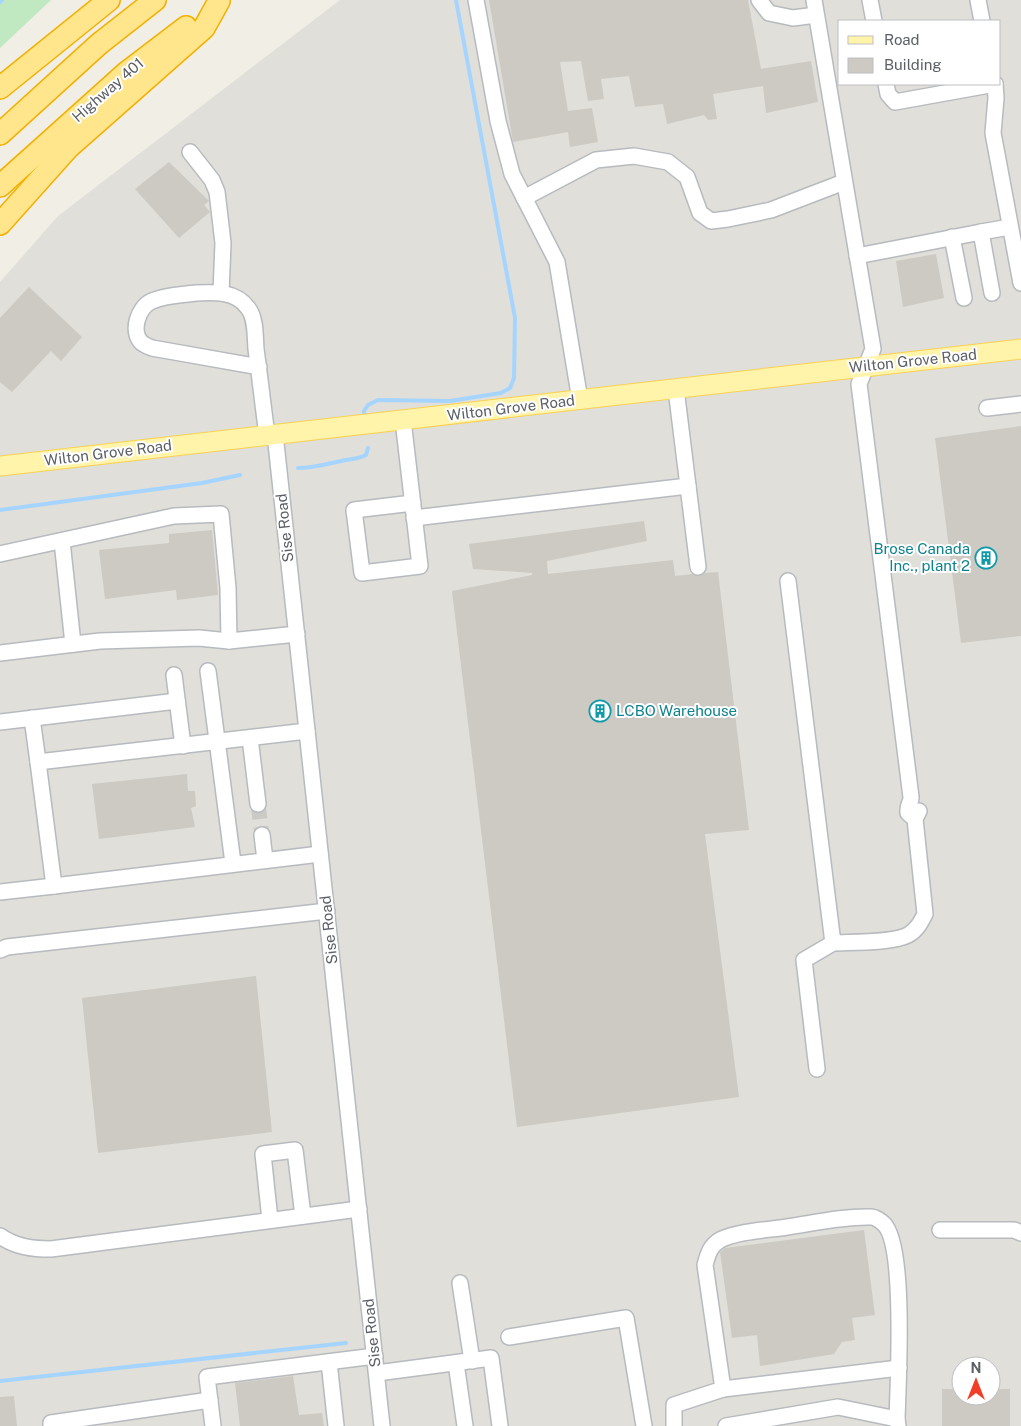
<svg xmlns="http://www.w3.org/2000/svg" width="1021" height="1426" viewBox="0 0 1021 1426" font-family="'Public Sans',sans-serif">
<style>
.industrial{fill:#e0dfd9;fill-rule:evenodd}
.green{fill:#c0e9c1}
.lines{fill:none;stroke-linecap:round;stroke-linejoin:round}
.stream{stroke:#a5d5ff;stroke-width:4}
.building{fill:#cdcac4}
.minor-tunnel{stroke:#cbcac5;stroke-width:15;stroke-dasharray:15 8;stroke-linecap:butt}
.minor-casing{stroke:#b7babf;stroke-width:18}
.major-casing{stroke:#f9d154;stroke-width:21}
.highway-casing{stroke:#f4b000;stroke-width:24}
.minor{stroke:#fff;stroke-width:15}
.major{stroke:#fff4aa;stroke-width:19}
.highway{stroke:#ffe68c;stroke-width:21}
.labels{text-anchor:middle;stroke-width:4;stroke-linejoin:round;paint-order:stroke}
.street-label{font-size:15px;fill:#5c6066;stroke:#fff}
.culture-label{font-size:15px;fill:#0d838f;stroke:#fff;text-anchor:end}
</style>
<rect width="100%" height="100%" fill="#f0eee5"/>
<!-- industrial -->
<path class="industrial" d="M340,0H1021V1426H0V282L58,216ZM840,21H1000V84H840ZM961,1366H991V1396H961Z"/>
<!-- green -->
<polygon class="green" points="0,0 51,0 0,48"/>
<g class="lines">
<!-- stream -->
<g class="stream">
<polyline points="0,2 2,0"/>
<polyline points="364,414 364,411 368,405 378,400 450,401 501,393 510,388 514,378 515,318 456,0"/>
<path d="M298,468C315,468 330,463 346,460C354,458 359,459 366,455L368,448"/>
<polyline points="0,510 202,483 240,475"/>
<polyline points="0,1381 346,1343"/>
</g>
</g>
<!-- building -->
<g class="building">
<polygon points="489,0 748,0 761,69 811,61 818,102 766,113 763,86 713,94 717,119 708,120 704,115 667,124 663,104 635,107 629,76 601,79 604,99 588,101 581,61 560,62 568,111 592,108 598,142 570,147 568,132 513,142"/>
<polygon points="169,162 209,201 204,205 210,212 179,238 135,189"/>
<polygon points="936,254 944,298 903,307 896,261"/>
<polygon points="29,287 82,337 61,361 51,351 12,392 0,382 0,318"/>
<polygon points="1021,426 1021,636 961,643 935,438"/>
<polygon points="644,521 647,541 547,561 548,574 673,560 675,576 692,574 699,576 705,573 718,572 749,830 705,834 739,1097 517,1127 452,591 532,575 532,573 473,569 469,544"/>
<polygon points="212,530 218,595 177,600 176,590 105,599 99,550 169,543 169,534"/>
<polygon points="187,774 188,791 195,791 196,806 191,808 195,827 99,839 92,784"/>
<polygon points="256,976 272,1132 98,1153 82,998"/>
<polygon points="864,1230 875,1315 852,1318 855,1340 842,1342 834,1354 760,1366 757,1335 732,1338 720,1252 725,1248"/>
<polygon points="293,1376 299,1415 322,1413 324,1426 240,1426 235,1383"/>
<polygon points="942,1389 961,1389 961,1396 991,1396 991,1389 1010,1389 1010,1426 942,1426"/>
<polygon points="14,1396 17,1426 0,1426 0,1397"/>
</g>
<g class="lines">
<!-- minor-tunnel -->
<polyline class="minor-tunnel" points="258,804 262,835"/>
<!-- minor casing -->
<g class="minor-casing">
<g id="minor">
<polyline points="476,0 498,121 512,174 557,262 580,400"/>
<polyline points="759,0 769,13 793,18 816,15"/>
<path d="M814,0L873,349L859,384L911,797C912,802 907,803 908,813L915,819"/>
<polyline points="870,0 874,21"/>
<polyline points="978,0 982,21"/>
<polyline points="886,84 888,94 895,102 995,84"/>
<polyline points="995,84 996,98 993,133 1021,283"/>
<polyline points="190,152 212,180 217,192 223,243 221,293"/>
<polyline points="524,198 596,160 634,156 668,162 687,177 700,213 711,221 728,219 771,210 844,182"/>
<polyline points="981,232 1010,227"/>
<polyline points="952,237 964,298"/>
<polyline points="857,256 981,232 992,293"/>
<path d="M259,367L152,348C149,347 145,345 142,343C130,332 138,307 152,301C166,295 181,295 196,293C215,292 236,291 248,308C256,318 255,336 256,349C260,378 263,406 267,435"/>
<polyline points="987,408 1021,404"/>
<polyline points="403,420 420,566 362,573 354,510 413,503"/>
<polyline points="275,434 382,1426"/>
<polyline points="688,486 698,567"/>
<polyline points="414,518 688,486 676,389"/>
<polyline points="62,541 73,644"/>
<polyline points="0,554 174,516 221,514 228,588 229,641"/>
<path d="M788,581L833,943C851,942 893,943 908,935C917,930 921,922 925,914L915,819L919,811"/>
<polyline points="0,653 100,641 199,638 229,641 297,634"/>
<polyline points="208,671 233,863"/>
<polyline points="174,675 183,746"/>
<polyline points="32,718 38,762"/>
<polyline points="0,722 177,701"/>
<polyline points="307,731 38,762 54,886 320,854"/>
<polyline points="250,738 258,804"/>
<polyline points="262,835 265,860"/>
<polyline points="0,892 54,886"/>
<polyline points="0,950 7,947 327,911"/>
<polyline points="817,1069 804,960 833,943"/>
<polyline points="270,1220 263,1154 295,1150 303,1216"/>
<polyline points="940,1230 1014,1230 1021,1233"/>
<path d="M0,1236C16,1247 32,1249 51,1249L359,1209"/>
<polyline points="460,1283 472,1361"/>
<polyline points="509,1337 626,1318 644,1426"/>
<polyline points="329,1362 336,1426"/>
<polyline points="456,1363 465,1426"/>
<polyline points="377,1373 491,1358 500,1426"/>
<polyline points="723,1389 899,1368"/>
<polyline points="51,1426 51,1423 210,1400"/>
<polyline points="213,1426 207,1377 375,1356"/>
<path d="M674,1426V1405L723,1389L705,1265C708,1254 710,1246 720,1240C737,1231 768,1230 787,1227C814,1223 843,1216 871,1217C875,1217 881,1221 884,1224C906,1246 898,1384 897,1419"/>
<polyline points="726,1426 838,1407 897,1419 898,1426"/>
</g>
</g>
<!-- major casing -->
<g class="major-casing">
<polyline id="major" points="0,466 1021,349"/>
</g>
<!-- highway casing -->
<g class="highway-casing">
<g id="highway">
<polyline points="0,88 109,0"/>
<polyline points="0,134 99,44 155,0"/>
<polyline points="0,186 127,72 186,27"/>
<polyline points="0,224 68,148 204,28 219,1"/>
</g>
</g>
<!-- minor -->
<use href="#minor" class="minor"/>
<!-- major -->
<use href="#major" class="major"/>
<!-- highway -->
<use href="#highway" class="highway"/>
</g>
<!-- icons -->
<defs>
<g id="building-ring" transform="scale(1.125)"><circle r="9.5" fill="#fff" stroke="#0f9aa8" stroke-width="1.5"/><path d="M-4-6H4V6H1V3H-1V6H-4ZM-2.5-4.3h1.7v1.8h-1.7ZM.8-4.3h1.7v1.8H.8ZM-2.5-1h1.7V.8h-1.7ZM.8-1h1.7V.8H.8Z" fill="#0f9aa8"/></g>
</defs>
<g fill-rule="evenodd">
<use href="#building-ring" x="986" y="558"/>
<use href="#building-ring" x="600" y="711"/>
</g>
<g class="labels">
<!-- street labels -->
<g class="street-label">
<text transform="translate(108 90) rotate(-41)" y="5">Highway 401</text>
<text transform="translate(913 361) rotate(-6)" y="5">Wilton Grove Road</text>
<text transform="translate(511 408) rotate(-7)" y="5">Wilton Grove Road</text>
<text transform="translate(108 453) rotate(-7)" y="5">Wilton Grove Road</text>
<text transform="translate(285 528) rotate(-96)" y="5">Sise Road</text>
<text transform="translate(329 930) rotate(-96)" y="5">Sise Road</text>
<text transform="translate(372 1333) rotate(-96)" y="5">Sise Road</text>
</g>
<!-- culture labels -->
<g class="culture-label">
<text x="970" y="554">Brose Canada<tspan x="970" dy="17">Inc., plant 2</tspan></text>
<text x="616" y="716" text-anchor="start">LCBO Warehouse</text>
</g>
</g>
<!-- legend -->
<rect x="838" y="20" width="162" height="65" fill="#ffffff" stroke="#bebfc2"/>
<rect x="848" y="36" width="25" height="8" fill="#fff4aa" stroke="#bebfc2"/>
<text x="884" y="45" font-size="15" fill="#5c6066">Road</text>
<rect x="848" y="58" width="25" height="15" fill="#cdcac4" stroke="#bebfc2"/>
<text x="884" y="70" font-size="15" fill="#5c6066">Building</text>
<!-- north arrow -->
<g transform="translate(976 1381)"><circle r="24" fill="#ffffff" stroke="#bebfc2"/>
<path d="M0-4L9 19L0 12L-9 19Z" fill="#f33e27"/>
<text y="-8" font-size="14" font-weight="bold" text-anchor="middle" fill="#5c6066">N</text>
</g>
</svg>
